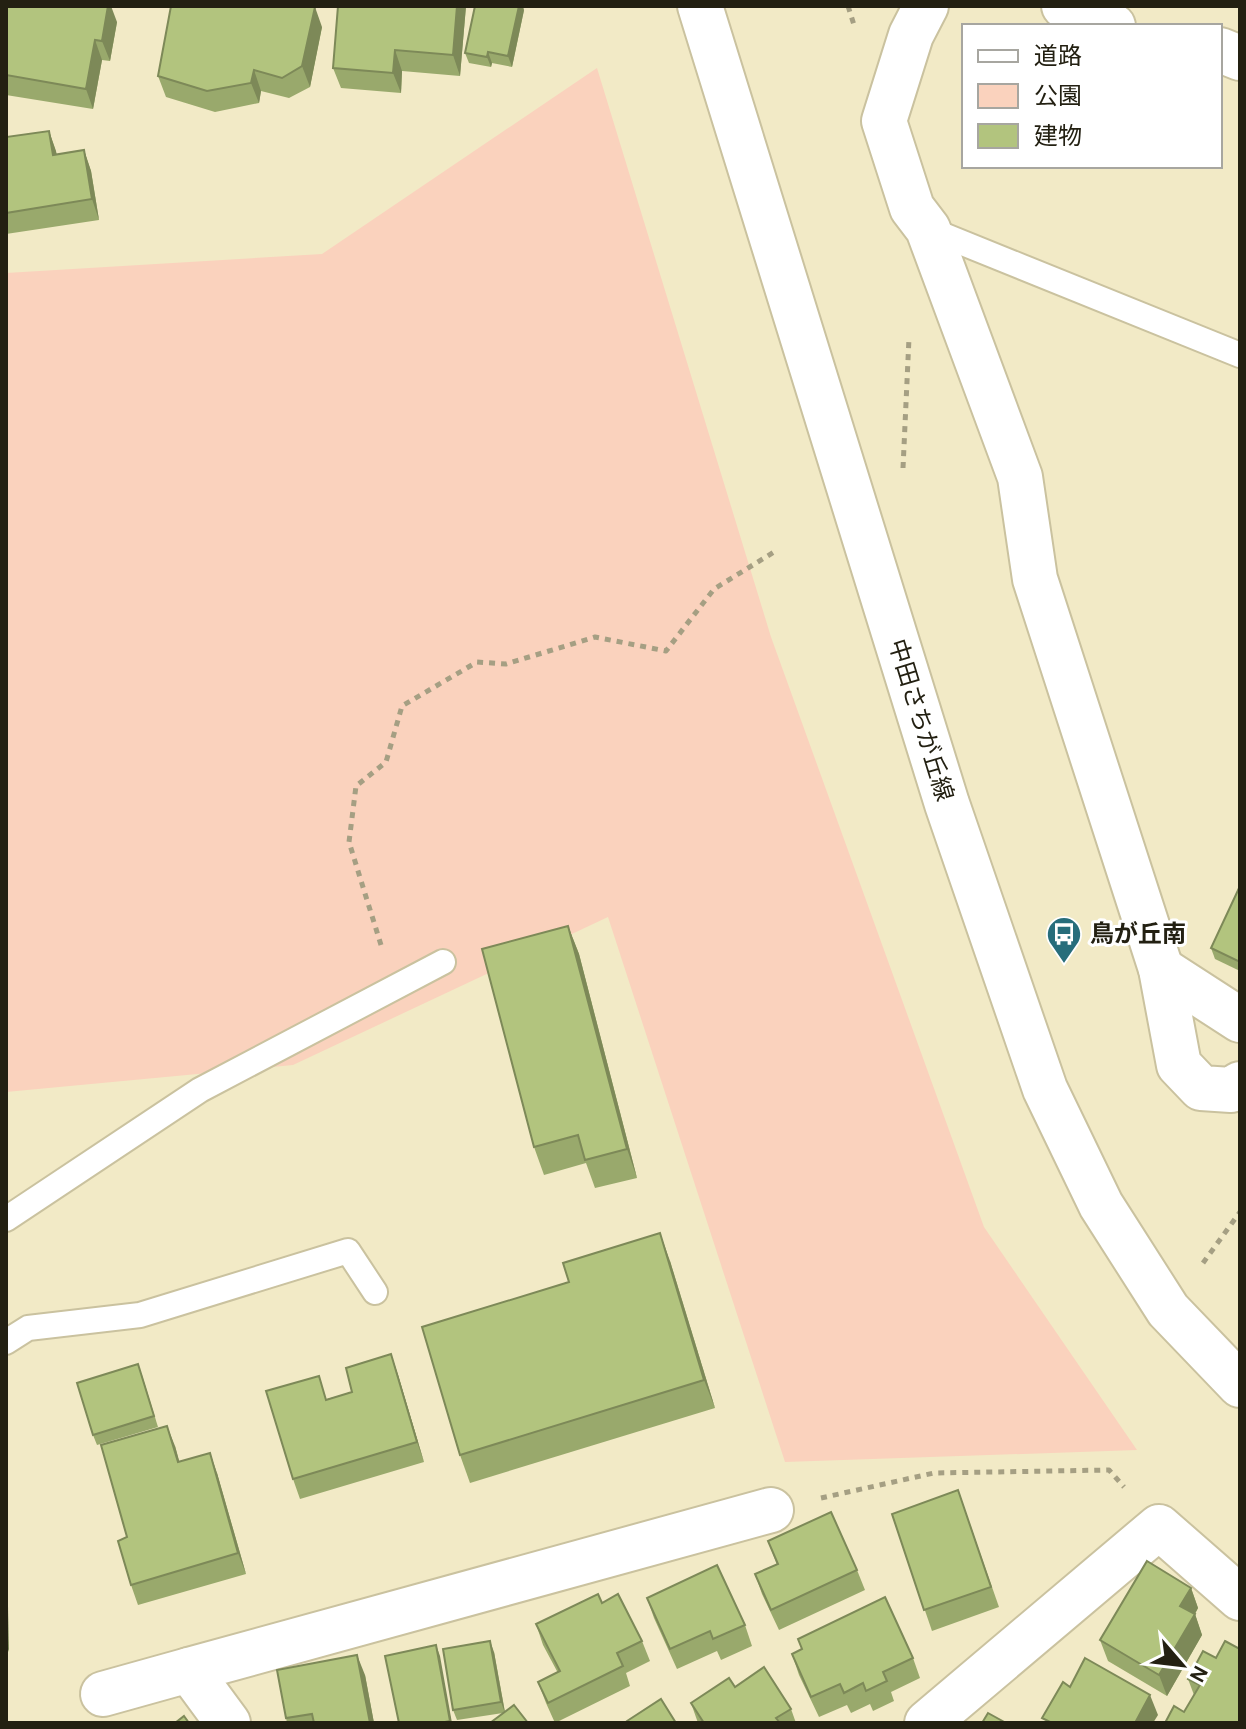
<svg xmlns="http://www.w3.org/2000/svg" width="1246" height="1729" viewBox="0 0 1246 1729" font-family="Karla,'Noto Sans JP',sans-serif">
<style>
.green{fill:#fad2bd}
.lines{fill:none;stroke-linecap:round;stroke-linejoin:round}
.lane-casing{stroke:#cac29f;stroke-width:28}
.street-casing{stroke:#cac29f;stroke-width:48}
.secondary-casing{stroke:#cac29f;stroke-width:48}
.path{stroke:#a59f83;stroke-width:5;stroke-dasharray:6 6;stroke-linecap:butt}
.lane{stroke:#fff;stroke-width:24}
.street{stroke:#fff;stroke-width:44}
.secondary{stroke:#fff;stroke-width:44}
.wall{fill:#99a96c}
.shaded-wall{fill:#7d8958}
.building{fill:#b2c47e;stroke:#7d8958;stroke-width:2}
.labels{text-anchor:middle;stroke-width:6;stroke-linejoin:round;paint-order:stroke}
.street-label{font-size:24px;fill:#232012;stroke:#fff}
.poi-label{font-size:24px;font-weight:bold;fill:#232012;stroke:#fff;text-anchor:start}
</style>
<rect width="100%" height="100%" fill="#f2eac6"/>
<!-- green -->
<polygon class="green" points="597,68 771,637 984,1227 1137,1450 785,1462 608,917 293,1065 6,1092 6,273 322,254"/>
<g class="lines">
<!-- lane casing -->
<g class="lane-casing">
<g id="lane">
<polyline points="928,229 1240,355"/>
<polyline points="6,1219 200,1090 443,962"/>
<polyline points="6,1342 28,1328 140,1315 348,1251 375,1292"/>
</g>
</g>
<!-- street casing -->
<g class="street-casing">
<g id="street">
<polyline points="926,6 911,35 884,121 912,208 928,229 1020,477 1035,579 1161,969 1179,1065 1201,1088 1231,1090 1240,1084"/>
<polyline points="1064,6 1113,26"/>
<polyline points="1220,50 1240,58"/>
<polyline points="1161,969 1240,1020"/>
<polyline points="103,1694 189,1670"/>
<polyline points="228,1723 189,1670 771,1510"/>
<polyline points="927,1723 1159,1527 1240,1598"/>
</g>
</g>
<!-- secondary casing -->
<g class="secondary-casing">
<polyline id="secondary" points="700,6 947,804 1045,1089 1101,1205 1168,1310 1240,1385"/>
</g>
<!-- path -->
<g class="path">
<polyline points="848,6 855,28"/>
<polyline points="903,468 909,338"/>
<polyline points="381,945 349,842 356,786 386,762 402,706 477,662 506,664 595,637 666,651 714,589 774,552"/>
<polyline points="1203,1263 1240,1212"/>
<polyline points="821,1498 934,1473 1109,1470 1124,1487"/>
</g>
<!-- lane -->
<use href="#lane" class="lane"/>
<!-- street -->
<use href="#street" class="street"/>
<!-- secondary -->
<use href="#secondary" class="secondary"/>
</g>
<!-- wall -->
<g class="wall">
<polygon points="6,6 117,22 110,61 102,60 93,109 6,95"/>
<polygon points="338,6 466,6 460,76 402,71 401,93 341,88 333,68"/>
<polygon points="524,10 512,67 492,63 491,67 469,63 465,53"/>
<polygon points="322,27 310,87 289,98 261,91 259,103 215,112 166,97 158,76"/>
<polygon points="49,131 57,155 84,150 91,171 99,220 6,234 6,137"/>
<polygon points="1240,886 1240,971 1215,959 1211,948"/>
<polygon points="568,926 579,954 637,1178 595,1188 586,1163 544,1175 534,1147"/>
<polygon points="670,1261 715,1408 470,1483 460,1455"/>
<polygon points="391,1354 398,1375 424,1462 300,1499 293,1479 327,1399 352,1392"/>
<polygon points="142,1375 158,1427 97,1445 93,1435"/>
<polygon points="175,1446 179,1461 217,1473 246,1574 138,1605 131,1585 127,1537"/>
<polygon points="958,1490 999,1607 932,1631 892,1514"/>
<polygon points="768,1541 857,1570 865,1590 779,1630 762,1594 755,1574 777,1565"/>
<polygon points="1191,1588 1198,1608 1195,1614 1202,1635 1167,1696 1108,1661 1100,1640"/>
<polygon points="647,1598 745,1625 752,1646 721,1660 717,1651 677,1669 654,1618"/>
<polygon points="602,1603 642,1641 650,1661 626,1673 630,1686 555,1723 546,1703 538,1682 558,1673 543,1645 536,1624"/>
<polygon points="1240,1649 1184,1712 1194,1695 1188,1679 1216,1658"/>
<polygon points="494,1652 505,1712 503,1713 457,1720 453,1710"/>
<polygon points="792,1654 913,1658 920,1678 891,1692 894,1701 873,1711 870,1704 851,1713 847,1705 819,1717 799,1675"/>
<polygon points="365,1675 374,1723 287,1723 286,1718"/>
<polygon points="735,1687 791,1709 796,1723 698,1723 691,1703"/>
</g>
<!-- shaded-wall -->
<g class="shaded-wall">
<polygon points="108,6 111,6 117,22 110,61 102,41"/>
<polygon points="457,6 466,6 460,76 453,55"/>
<polygon points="519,6 523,6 524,10 512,67 508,56"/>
<polygon points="315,7 322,27 310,87 302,66"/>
<polygon points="95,40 102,60 93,109 86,89"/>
<polygon points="395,50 402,71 401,93 393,73"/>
<polygon points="488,52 492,63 491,67 487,57"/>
<polygon points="254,70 261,91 259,103 251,83"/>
<polygon points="49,131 56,151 60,176 53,155"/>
<polygon points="84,150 91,171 99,220 92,199"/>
<polygon points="568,926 579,954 637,1178 627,1149"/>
<polygon points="660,1233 670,1261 715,1408 704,1380"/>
<polygon points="391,1354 398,1375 424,1462 417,1442"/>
<polygon points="167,1426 175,1446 185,1482 178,1462"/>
<polygon points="210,1453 217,1473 246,1574 238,1553"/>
<polygon points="1191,1588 1198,1608 1188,1626 1180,1606"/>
<polygon points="6,1602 8,1606 9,1652 6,1644"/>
<polygon points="1195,1614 1202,1635 1167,1696 1159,1675"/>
<polygon points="490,1641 494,1652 505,1713 501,1702"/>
<polygon points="436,1645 440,1656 452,1723 450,1723 450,1721"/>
<polygon points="357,1655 365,1675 374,1723 370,1723"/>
<polygon points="1150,1695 1158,1715 1153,1723 1135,1723"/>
</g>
<!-- building -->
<g class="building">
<polygon points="6,6 108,6 102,41 95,40 86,89 6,75"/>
<polygon points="171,6 315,7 302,66 282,78 254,70 251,83 207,91 158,76"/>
<polygon points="338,6 457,6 453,55 395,50 393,73 333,68"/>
<polygon points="475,6 519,6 508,56 488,52 487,57 465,53"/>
<polygon points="49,131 53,155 84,150 92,199 6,213 6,137"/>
<polygon points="1240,886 1240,962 1211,948"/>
<polygon points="568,926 627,1149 585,1160 578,1135 534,1147 482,949"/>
<polygon points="660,1233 704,1380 460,1455 422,1327 569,1282 563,1263"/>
<polygon points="391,1354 417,1442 293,1479 266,1391 319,1376 326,1400 352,1392 346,1368"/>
<polygon points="138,1364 154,1416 93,1435 77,1383"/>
<polygon points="167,1426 178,1462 210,1453 238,1553 131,1585 118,1541 127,1537 101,1445"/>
<polygon points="958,1490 991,1587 924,1610 892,1514"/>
<polygon points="831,1512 857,1570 771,1610 755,1574 778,1564 768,1541"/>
<polygon points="1147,1561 1191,1588 1180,1606 1195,1614 1159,1675 1100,1640"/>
<polygon points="717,1565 745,1625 713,1639 710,1631 670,1649 647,1598"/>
<polygon points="598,1594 602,1603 618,1594 642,1641 617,1653 623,1666 548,1703 538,1682 560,1671 536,1624"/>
<polygon points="885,1597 913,1658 883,1672 887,1681 866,1691 863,1683 844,1693 840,1684 811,1697 792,1654 802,1649 798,1639"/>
<polygon points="490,1641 501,1702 453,1710 443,1649"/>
<polygon points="1225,1641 1240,1649 1240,1723 1165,1723 1174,1706 1184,1712 1200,1685 1188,1679 1203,1651 1216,1658"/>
<polygon points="436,1645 450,1721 440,1723 399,1723 385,1656"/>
<polygon points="357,1655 370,1723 314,1723 312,1714 286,1718 277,1670"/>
<polygon points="1085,1658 1150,1695 1135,1723 1052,1723 1042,1718 1063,1682 1070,1687"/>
<polygon points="764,1667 791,1709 776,1718 780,1723 704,1723 691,1703 729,1678 735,1687"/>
<polygon points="661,1699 676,1723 628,1723 627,1721"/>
<polygon points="514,1705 528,1723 490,1723"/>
<polygon points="988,1713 1006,1723 982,1723"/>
<polygon points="184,1716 189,1723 175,1723"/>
</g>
<!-- icons -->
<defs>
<g id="bus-pin" transform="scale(1.8)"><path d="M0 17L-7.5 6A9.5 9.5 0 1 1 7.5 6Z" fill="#276d7b" stroke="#fff"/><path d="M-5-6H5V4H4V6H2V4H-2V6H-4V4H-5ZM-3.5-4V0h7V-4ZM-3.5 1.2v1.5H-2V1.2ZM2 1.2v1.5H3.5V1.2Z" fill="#fff"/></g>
</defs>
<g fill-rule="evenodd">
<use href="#bus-pin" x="1064" y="934"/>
</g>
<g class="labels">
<!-- street labels -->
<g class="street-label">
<text transform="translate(921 720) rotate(73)" y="8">中田さちが丘線</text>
</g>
<!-- poi labels -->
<g class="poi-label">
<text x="1090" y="942">鳥が丘南</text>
</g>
</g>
<!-- border -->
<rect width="1246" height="1729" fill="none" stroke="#232012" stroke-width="16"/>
<!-- legend -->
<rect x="962" y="24" width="260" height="144" fill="#ffffff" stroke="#a7a6a0" stroke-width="2"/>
<rect x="978" y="50" width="40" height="12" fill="#ffffff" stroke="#a7a6a0" stroke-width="2"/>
<text x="1034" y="64" font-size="24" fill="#232012">道路</text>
<rect x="978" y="84" width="40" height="24" fill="#fad2bd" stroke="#a7a6a0" stroke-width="2"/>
<text x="1034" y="104" font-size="24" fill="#232012">公園</text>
<rect x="978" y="124" width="40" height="24" fill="#b2c47e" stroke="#a7a6a0" stroke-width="2"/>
<text x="1034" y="144" font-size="24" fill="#232012">建物</text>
<!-- north arrow -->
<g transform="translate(1182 1665) rotate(118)" stroke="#ffffff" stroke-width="6" paint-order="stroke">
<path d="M0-6L14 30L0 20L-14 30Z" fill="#232012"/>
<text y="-12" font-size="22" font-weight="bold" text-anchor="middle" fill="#232012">N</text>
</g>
</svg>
